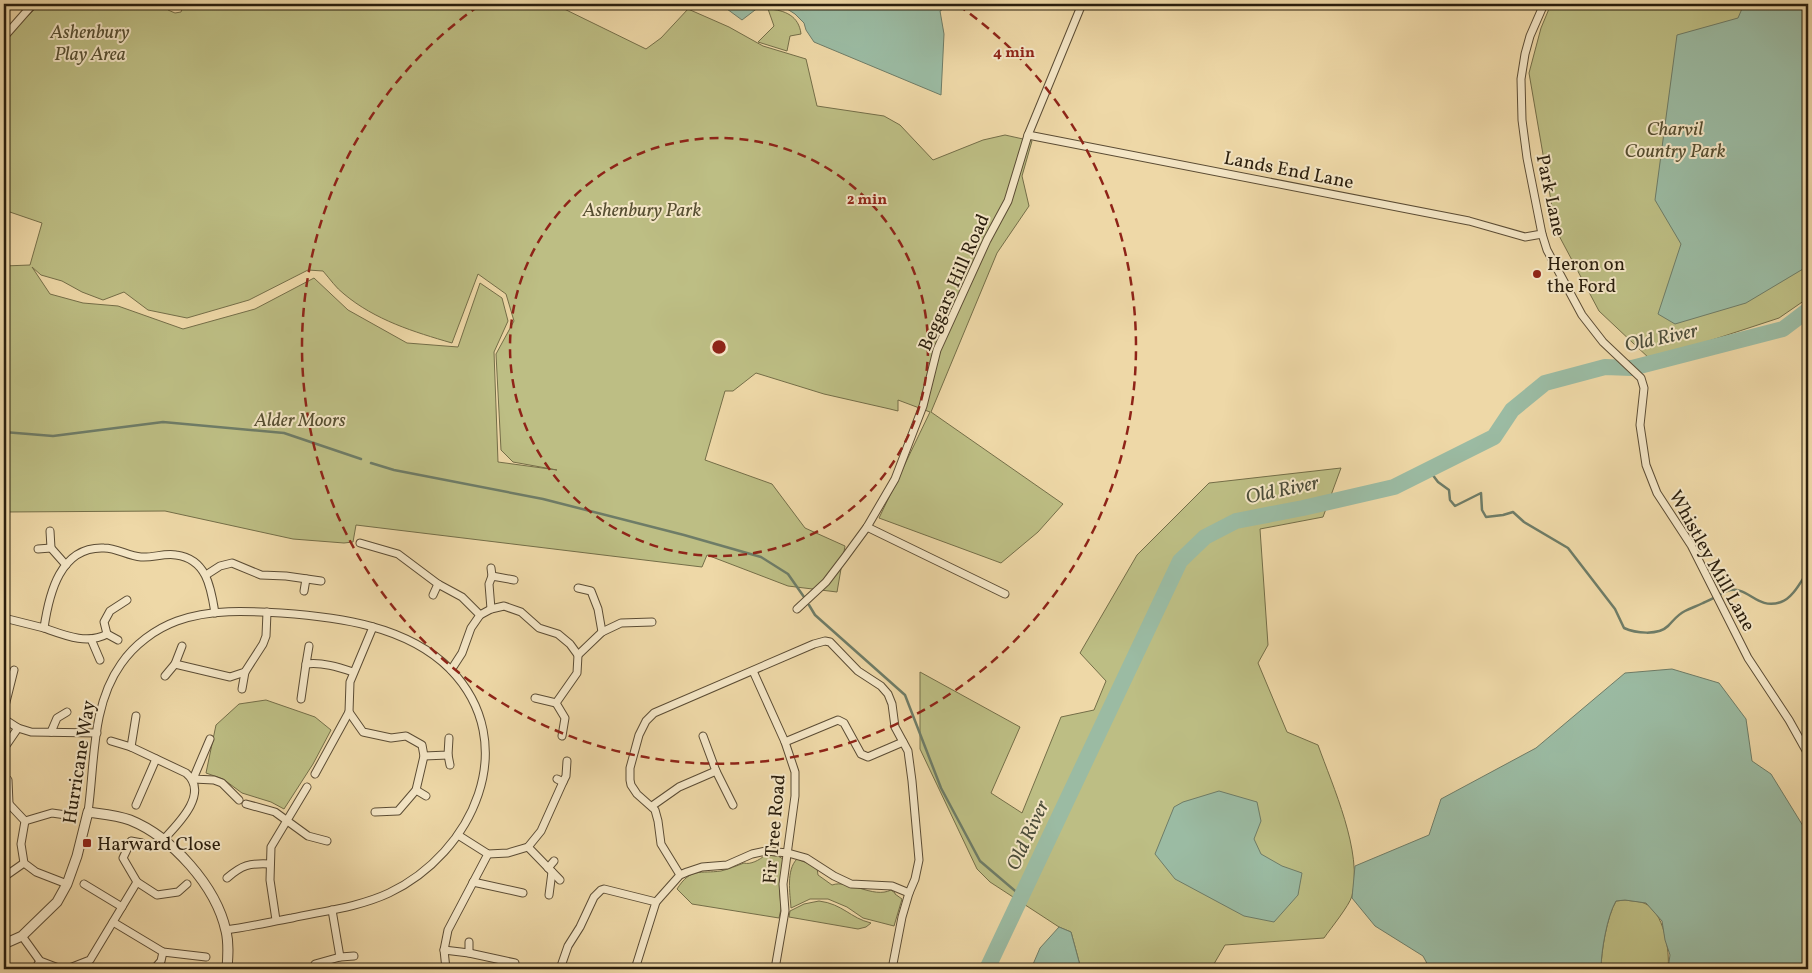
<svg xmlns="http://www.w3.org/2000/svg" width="1812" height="973" viewBox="0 0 1812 973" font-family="Vollkorn,serif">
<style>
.green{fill:#bdbe84;stroke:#746e48;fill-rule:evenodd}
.water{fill:#9bbba3;stroke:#6e7c67}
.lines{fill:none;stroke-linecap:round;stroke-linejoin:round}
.stream{stroke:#6e7c67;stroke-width:2.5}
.river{stroke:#9bbba3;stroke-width:16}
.minor-casing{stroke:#5b4c34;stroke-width:9}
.tertiary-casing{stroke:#5b4c34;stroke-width:11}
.minor{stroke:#f4e6c6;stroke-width:7}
.tertiary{stroke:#f4e6c6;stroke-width:9}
.ring{fill:none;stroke:#8f2418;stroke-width:2.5;stroke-dasharray:9 6}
.poi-dot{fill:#8f2418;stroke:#f4e6c6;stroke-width:2}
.labels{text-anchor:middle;stroke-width:4;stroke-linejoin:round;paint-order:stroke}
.park-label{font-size:19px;font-style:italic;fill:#564e31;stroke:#f4e6c6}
.street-label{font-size:19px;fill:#2a1e0d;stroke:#f4e6c6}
.poi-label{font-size:19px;fill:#2a1e0d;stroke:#f4e6c6;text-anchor:start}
.water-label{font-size:20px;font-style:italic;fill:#4c4d3a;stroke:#f4e6c6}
.centre{fill:#8f2418;stroke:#f4e6c6;stroke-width:2.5}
.ring-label{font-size:15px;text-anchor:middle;font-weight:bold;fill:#8f2418;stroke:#f4e6c6;stroke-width:4;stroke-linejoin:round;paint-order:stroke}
</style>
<rect width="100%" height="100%" fill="#eed8a7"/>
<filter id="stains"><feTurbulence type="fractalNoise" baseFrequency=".004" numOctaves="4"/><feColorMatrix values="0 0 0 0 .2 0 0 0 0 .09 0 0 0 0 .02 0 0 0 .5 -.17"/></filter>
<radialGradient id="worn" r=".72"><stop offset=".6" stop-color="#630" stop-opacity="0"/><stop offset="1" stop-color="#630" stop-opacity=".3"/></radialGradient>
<!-- green -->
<g class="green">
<path d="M40,4H167L168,10L175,13L181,12L184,4H554L646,49L661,38L688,9L729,27L763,46L806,59L817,106L884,116L900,125L933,160L983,140L1005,135L1032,141L1022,176L1029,206L997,253L931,412L1063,504L1038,532L1001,563L879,518L930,412L898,400V411L890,409L824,394L756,373L733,391H725L705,460L772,484L805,528L845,546L837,592L788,586L707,555L702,567L356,525L353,542L344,543L293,539L165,511L4,512V266L30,265L42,223L4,210V40ZM32,267L41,275L62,281L82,292L103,300L124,292L148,310L187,318L249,300L308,270L323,271C330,279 336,288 344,294C375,320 414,332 452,343L478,274L506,294L514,321L496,354L501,450L513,462L557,470L498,462L494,352L508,321L502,298L480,283L458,347L407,343L348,310L314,278L255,309L183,329L118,306L83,303L50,294Z"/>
<polygon points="1551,4 1808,4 1808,298 1779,318 1651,360 1599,311 1556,230 1529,73 1541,28"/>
<path d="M768,9C785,10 799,16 801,34L790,36L787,51L758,42L774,26Z"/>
<path d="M1341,468L1323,517L1260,529L1268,645L1258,663L1287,732L1318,745C1333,787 1363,852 1352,896C1349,906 1331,928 1324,938L1225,945L1211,969H1081L1071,932L1059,927L990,882L977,869L920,749V672L1020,727L991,793L1022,813L1061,717L1094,710L1106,681L1080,653L1137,555L1209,483Z"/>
<polygon points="266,700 315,717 331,730 313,764 284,809 271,802 242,793 223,779 206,773 216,725 239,704"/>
<path d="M765,855L778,856L783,859L780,894L781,909L779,918L692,904L677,889C691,867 700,874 721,871C729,869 736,866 744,863C750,865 760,860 765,855Z"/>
<path d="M797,859L807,863L817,868L818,875L832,885C849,879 873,899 891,890L895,893V894L902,899L894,926L863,918L847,907L828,899H810L791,908C790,893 786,870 797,859Z"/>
<path d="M1625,900C1631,901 1638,901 1644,903C1664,911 1670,951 1668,969H1601C1601,952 1607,916 1616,901Z"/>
<path d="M819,901C843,904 850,918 871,923L866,927L858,929L789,917L790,911L804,904Z"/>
</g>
<!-- water -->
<g class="water">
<polygon points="713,4 951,4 940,11 944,34 941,95 814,42 806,30 804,23 795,14 784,7 772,4 759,7 742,20 727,9"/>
<polygon points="1744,4 1808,4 1808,266 1746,303 1675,324 1658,314 1681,244 1655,200 1677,35 1738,18"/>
<path d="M1672,669L1719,683L1746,719L1752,761L1771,774L1808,834V969H1668L1670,955L1665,940L1662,921L1646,903L1625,900L1616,901C1607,916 1601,952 1601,969H1430L1423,956L1375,926L1352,898L1355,866L1429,835L1441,799L1536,748L1625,673Z"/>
<polygon points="1219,791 1257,802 1261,821 1254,839 1261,854 1282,866 1302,873 1298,895 1274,922 1244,916 1175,879 1155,854 1174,807 1183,802"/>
<polygon points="1059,927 1071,932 1081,969 1031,969 1040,948"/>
</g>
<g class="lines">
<!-- stream -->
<g class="stream">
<polyline points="4,432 53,436 163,422 284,433 361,459"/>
<polyline points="371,463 394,470 543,499 684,535 761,557 788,574 804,597"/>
<path d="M1429,470L1438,482L1449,490L1450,500L1455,506L1481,493L1482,510L1486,517L1503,515L1513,512L1524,522L1568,548L1615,609L1624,628C1635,633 1658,636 1668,626C1674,620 1677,615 1685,611C1691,608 1697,606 1703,603C1711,600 1719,595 1727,591C1748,584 1756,611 1781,602C1793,598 1801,581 1808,571"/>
<polyline points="809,605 815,615 905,695 941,788 980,861 1021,896"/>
</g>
<!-- river -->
<polyline class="river" points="987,969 1180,561 1205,537 1236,521 1303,508 1394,487 1494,437 1512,410 1545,383 1605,367 1632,368 1783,329 1808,310"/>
<!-- minor casing -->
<g class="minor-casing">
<g id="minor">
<polyline points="1544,4 1530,36 1525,54 1521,79 1522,120 1527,158 1542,234 1547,250 1582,315 1603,342 1641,378 1644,388 1640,425 1646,465 1657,493 1691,545 1748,658 1789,720 1808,754"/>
<polyline points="4,37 33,4"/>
<polyline points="1028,135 1469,221 1525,237 1542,234"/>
<polyline points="867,527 1005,594"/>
<polyline points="50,531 51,548 66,565"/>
<polyline points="360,543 398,554 438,584 462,597 480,615"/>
<polyline points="38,549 51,548"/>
<polyline points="491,568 492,576"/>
<polyline points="206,575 220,566 232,563 261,575 286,576 321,581"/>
<polyline points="578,588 591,591 598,609 602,632"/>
<polyline points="304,591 306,579"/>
<polyline points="433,595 438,584"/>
<polyline points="491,609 489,584 492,576 514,580"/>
<polyline points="797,609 826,582 845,557 867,527 895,479 923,406 937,350 987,240 1008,201 1028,135 1082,4"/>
<path d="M4,618L44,628C49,594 60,546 104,548C117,548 128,556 141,557C153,558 164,553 176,555C207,559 211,588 215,613"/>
<polyline points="373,627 350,682 349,712 363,732 391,738 406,736 422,745 424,756 416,790 398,811 375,812"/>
<path d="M44,628C64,635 87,645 107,634L104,622L110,611L127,600"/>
<polyline points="107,634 118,640"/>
<polyline points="91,639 100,660"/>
<polyline points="182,646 175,664 230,677 245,672 263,644 266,636 267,612"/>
<path d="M309,646L306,664C322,662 338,667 353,672"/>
<polyline points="578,655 602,632 621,623 652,622"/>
<polyline points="451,670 462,653 471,628 480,615 491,609 504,606 521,612 539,628 558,634 570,644 578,655 577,673 556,703 565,718 562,736"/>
<polyline points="753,671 785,742 795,772 795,796 783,884 785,911 775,969"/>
<polyline points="4,674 12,675"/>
<polyline points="165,676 175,664"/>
<polyline points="242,689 245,672"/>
<polyline points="535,698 556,703"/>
<polyline points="301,699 306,664"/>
<polyline points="4,710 14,670"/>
<polyline points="4,719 18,728 31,732 97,733"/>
<polyline points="51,732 57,718 67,712"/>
<polyline points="703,736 716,771 733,805"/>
<polyline points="210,739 193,779 214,780 222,783 239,800"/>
<path d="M111,741L131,747L186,773C210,793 178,824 163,840"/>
<polyline points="785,742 838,720 844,723 861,754 868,757 903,742"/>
<polyline points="131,747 136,716"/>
<polyline points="448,755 450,765"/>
<polyline points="424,756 448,755 449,738"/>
<polyline points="4,757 5,747 18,728"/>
<polyline points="315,774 349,712"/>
<polyline points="557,779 563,782 566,776 567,761"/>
<polyline points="8,780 9,804"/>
<polyline points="416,790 426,796"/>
<polyline points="4,804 9,804 25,821 21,844 24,863 36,872 67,884"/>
<polyline points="246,804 275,812 308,836 327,841"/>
<polyline points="136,805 156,759"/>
<polyline points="652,806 679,787 716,771"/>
<path d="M88,812C95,763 91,706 121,664C134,645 155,629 177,621C210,609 247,611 281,613C339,617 407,626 450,669C523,744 473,853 389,893C359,907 324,911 292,918C270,922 248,927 226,930"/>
<polyline points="25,821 52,813 73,816"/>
<polyline points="458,835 488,854 508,853 528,847 541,831 563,782"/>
<polyline points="528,847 560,880"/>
<polyline points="548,868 554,861"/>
<polyline points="4,877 24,863"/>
<path d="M227,878C242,865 249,863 270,864"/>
<polyline points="137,882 157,895 178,892 187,884"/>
<polyline points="473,882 523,893"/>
<polyline points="84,884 122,907"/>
<polyline points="549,895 552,872"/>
<polyline points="656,902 680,875 687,872 702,867 727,865 752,854 766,851 788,853 806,858 834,876 851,884 892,886 909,893 915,879 919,860 912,781 908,751 895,727 892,704 888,694 881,686 858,671 830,642 825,641 814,644 654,713 646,721 639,735 630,768 630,780 631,785 637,794 655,810 658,821 661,844 680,875"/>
<polyline points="332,910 340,957 354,956"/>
<polyline points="276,920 270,880 271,847 307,787"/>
<polyline points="113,922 163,952 206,957"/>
<polyline points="22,936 40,961 61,969"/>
<polyline points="469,942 469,953"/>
<polyline points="444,950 469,953 515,963"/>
<polyline points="35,969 40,961"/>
<polyline points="67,969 90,960 137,882 123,858 131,841 142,843"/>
<polyline points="154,969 161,961 163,952"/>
<polyline points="313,969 315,964 340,957"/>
<polyline points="446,969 444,950 448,930 488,854"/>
<polyline points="560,969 568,946 580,927 594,897 601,890 604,889 656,902 635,969"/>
<polyline points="892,969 902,917 909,893"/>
</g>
</g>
<!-- tertiary casing -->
<g class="tertiary-casing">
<path id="tertiary" d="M4,944L22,936L57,902L67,884L77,856L88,812C102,814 117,815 130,820C172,837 216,886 226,931C229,943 228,956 227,969"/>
</g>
<!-- minor -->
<use href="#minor" class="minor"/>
<!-- tertiary -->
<use href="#tertiary" class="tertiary"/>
</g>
<!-- distance rings -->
<g class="ring">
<circle cx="719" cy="347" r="209"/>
<path d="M958 5A417 417 0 1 1 480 5"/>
</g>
<!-- markers -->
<g class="poi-dot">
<circle cx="1537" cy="274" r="5"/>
<rect x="82" y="838" width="10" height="10" rx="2.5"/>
</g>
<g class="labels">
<!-- park labels -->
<g class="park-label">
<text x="90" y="38">Ashenbury<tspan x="90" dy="22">Play Area</tspan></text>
<text x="1675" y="135">Charvil<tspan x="1675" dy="22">Country Park</tspan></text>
<text x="642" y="216">Ashenbury Park</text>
<text x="300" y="426">Alder Moors</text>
</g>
<!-- street labels -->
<g class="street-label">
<text transform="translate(1289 169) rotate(11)" y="7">Lands End Lane</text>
<text transform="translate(1552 195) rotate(78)" y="7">Park Lane</text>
<text transform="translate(953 282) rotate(-66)" y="7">Beggars Hill Road</text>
<text transform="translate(1713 560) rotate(61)" y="7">Whistley Mill Lane</text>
<text transform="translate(78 762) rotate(-81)" y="7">Hurricane Way</text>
<text transform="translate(773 829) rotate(-85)" y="7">Fir Tree Road</text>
</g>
<!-- poi labels -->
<g class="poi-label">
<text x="1547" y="270">Heron on<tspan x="1547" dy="22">the Ford</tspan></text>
<text x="97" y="850">Harward Close</text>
</g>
<!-- water labels -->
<g class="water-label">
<text transform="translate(1661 337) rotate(-12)" y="7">Old River</text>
<text transform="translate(1282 489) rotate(-12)" y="7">Old River</text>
<text transform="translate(1027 835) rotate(-65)" y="7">Old River</text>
</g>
</g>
<circle cx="719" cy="347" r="8" class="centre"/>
<g class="ring-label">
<text x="1014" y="57">4 min</text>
<text x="867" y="204">2 min</text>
</g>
<!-- margin -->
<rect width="1812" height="973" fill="none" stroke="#eed8a7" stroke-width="20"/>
<rect x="5" y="5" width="1802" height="963" fill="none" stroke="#2a1e0d" stroke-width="2.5"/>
<rect x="10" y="10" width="1792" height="953" fill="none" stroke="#2a1e0d"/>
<rect width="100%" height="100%" filter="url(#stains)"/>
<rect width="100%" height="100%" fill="url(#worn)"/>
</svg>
